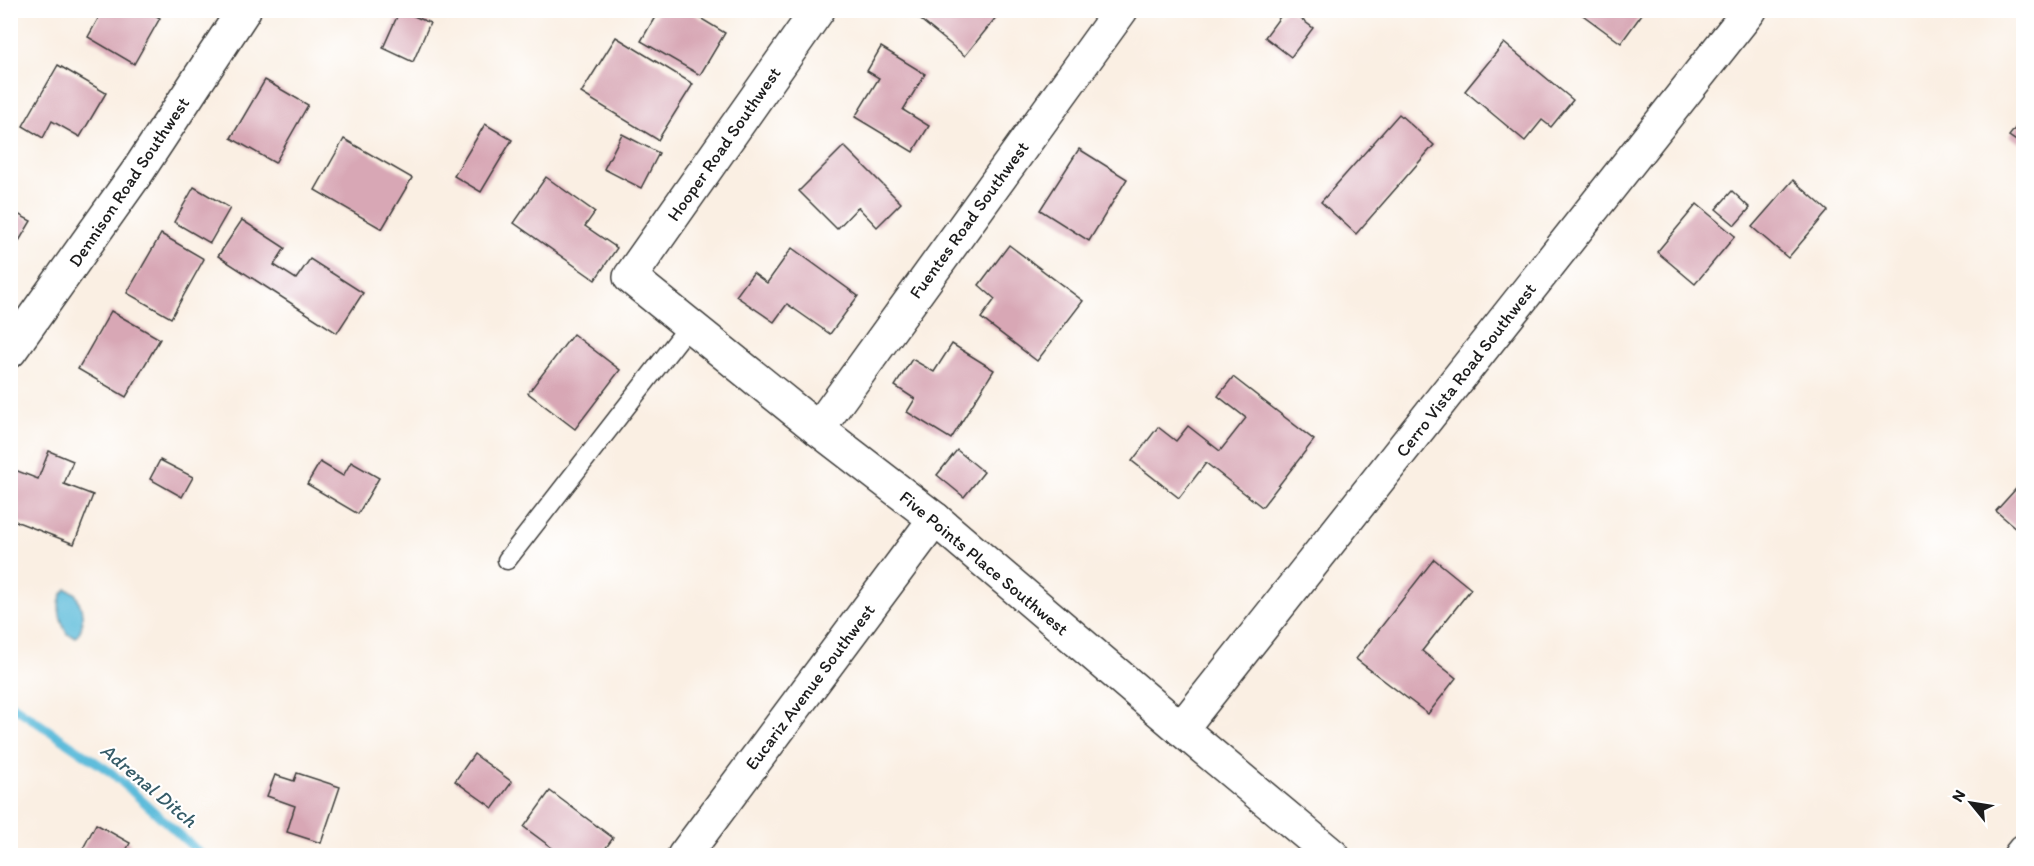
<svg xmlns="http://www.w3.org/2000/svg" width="2034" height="866" viewBox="0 0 2034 866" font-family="Itim,sans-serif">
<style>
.water{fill:#5cbbda;stroke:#3c6c7b;stroke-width:1.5}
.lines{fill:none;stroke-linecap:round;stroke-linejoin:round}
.stream{stroke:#5cbbda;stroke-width:9}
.building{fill:#d8a7b5}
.service-casing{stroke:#3d3c3a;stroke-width:21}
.minor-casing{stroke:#3d3c3a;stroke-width:36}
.service{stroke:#fff;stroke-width:18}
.minor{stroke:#fff;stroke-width:33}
.labels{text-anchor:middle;stroke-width:4.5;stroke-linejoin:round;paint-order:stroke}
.street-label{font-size:18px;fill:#1c1c1c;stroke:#fff}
.water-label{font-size:20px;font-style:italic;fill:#365c68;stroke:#fff}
</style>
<rect width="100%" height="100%" fill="#fff"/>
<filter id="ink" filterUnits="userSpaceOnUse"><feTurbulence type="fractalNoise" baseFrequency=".0167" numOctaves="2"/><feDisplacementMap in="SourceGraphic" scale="12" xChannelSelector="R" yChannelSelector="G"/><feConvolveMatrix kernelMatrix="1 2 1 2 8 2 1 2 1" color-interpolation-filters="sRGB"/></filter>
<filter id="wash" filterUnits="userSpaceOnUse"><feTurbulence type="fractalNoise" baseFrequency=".008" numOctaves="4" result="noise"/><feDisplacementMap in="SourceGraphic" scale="24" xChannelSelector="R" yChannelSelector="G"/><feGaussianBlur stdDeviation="1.35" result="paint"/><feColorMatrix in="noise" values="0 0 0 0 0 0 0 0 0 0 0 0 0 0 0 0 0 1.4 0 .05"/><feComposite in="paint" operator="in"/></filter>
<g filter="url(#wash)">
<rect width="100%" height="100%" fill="#faefe3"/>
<!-- water -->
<path class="water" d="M66,589L75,593C82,606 87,625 76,637L67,634C60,621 54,600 66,589Z"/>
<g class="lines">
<!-- stream -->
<polyline class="stream" points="10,704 112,773 203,856"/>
</g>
<g id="blocks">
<!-- building -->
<g class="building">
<polygon points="103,10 146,10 160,18 134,64 88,37"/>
<polygon points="400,10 430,23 413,62 383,48"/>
<polygon points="659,10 687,10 725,33 700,75 641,41"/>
<polygon points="920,10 991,10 997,16 965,56 916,16"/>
<polygon points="1285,10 1289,10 1313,28 1291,57 1265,37"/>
<polygon points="1576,10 1638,10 1642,14 1621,43"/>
<polygon points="616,37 693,84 658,140 581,93"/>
<polygon points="1504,43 1573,100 1551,127 1542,120 1525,141 1465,91"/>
<polygon points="881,47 925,74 903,110 929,126 913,152 855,117 879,78 867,71"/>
<polygon points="58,65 106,93 80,137 52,121 43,138 23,126"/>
<polygon points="265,80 308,105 275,163 231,138"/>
<polygon points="1399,114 1434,145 1356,234 1321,202"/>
<polygon points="2024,117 2024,146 2009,136"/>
<polygon points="485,124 512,140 481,192 454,176"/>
<polygon points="622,134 659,153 641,188 604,169"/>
<polygon points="344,139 412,178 382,229 315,190"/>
<polygon points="844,146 901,203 877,227 858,207 837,229 799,191"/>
<polygon points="1079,149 1127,179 1089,241 1040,210"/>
<polygon points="546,177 595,212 585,226 617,248 595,280 514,223"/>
<polygon points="1793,180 1828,211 1788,258 1752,227"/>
<polygon points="194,187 230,208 210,243 174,222"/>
<polygon points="1732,191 1750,208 1735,225 1716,209"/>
<polygon points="1697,204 1735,236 1695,284 1657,252"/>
<polygon points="10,210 31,221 10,256"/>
<polygon points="242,220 285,248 274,265 296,279 310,259 363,293 337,333 218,256"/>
<polygon points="161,234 204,259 171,318 127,293"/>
<polygon points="1009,245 1083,301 1037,361 981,318 995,299 979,285"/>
<polygon points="792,248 858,296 830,334 787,304 774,322 736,296 753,273 767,283"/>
<polygon points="111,311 160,339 126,397 78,369"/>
<polygon points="573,334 620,370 575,429 528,393"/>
<polygon points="952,344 994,370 951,439 907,412 915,399 895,386 912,359 934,372"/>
<polygon points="1233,377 1314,440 1262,507 1206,463 1179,498 1132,461 1158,427 1176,441 1188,426 1220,451 1246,418 1218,396"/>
<polygon points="957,450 984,472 964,497 937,475"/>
<polygon points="49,451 73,461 64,484 93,495 74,544 10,519 10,468 38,479"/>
<polygon points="160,460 193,477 182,497 150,479"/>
<polygon points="320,462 343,476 351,462 379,478 358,514 307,484"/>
<polygon points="2024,480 2024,535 1996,511"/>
<polygon points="1434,559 1471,589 1422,651 1456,678 1428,714 1356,659"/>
<polygon points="474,754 512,782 493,808 455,781"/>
<polygon points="297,773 340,787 321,843 287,832 295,806 267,796 275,775 294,781"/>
<polygon points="550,791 613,838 600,856 563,856 524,827"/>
<polygon points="96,824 130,843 123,856 79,856"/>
</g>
</g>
</g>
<g filter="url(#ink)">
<use href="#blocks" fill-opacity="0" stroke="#3d3c3a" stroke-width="1.5"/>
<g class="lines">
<!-- service casing -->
<g class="service-casing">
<polyline id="service" points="507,560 689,326"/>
</g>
<!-- minor casing -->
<g class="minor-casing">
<g id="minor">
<polyline points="818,10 630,277 818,429 935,519 1181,729 1333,856"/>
<polyline points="10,351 138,171 244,10"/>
<polyline points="818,429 1121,10"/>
<polyline points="1181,729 1750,10"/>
<polyline points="684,856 935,519"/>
<polyline points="2020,856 2024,851"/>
</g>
</g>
<!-- service -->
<use href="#service" class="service"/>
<!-- minor -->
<use href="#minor" class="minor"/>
</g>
</g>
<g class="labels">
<!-- street labels -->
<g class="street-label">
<text transform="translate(724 144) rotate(-55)" y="6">Hooper Road Southwest</text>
<text transform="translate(129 182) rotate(-56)" y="6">Dennison Road Southwest</text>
<text transform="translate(969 220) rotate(-54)" y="6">Fuentes Road Southwest</text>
<text transform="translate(1466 370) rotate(-52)" y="6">Cerro Vista Road Southwest</text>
<text transform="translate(984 563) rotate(40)" y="6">Five Points Place Southwest</text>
<text transform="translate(810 687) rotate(-53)" y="6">Eucariz Avenue Southwest</text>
</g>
<!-- water labels -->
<g class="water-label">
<text transform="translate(149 785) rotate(40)" y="7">Adrenal Ditch</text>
</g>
</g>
<!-- margin -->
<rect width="2034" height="866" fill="none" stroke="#fff" stroke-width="36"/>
<!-- north arrow -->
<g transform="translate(1971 803) rotate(300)" stroke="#ffffff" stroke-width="4.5" paint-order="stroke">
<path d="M0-4.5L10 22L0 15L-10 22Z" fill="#1c1c1c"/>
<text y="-9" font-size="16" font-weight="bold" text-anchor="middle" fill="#1c1c1c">N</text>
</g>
</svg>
